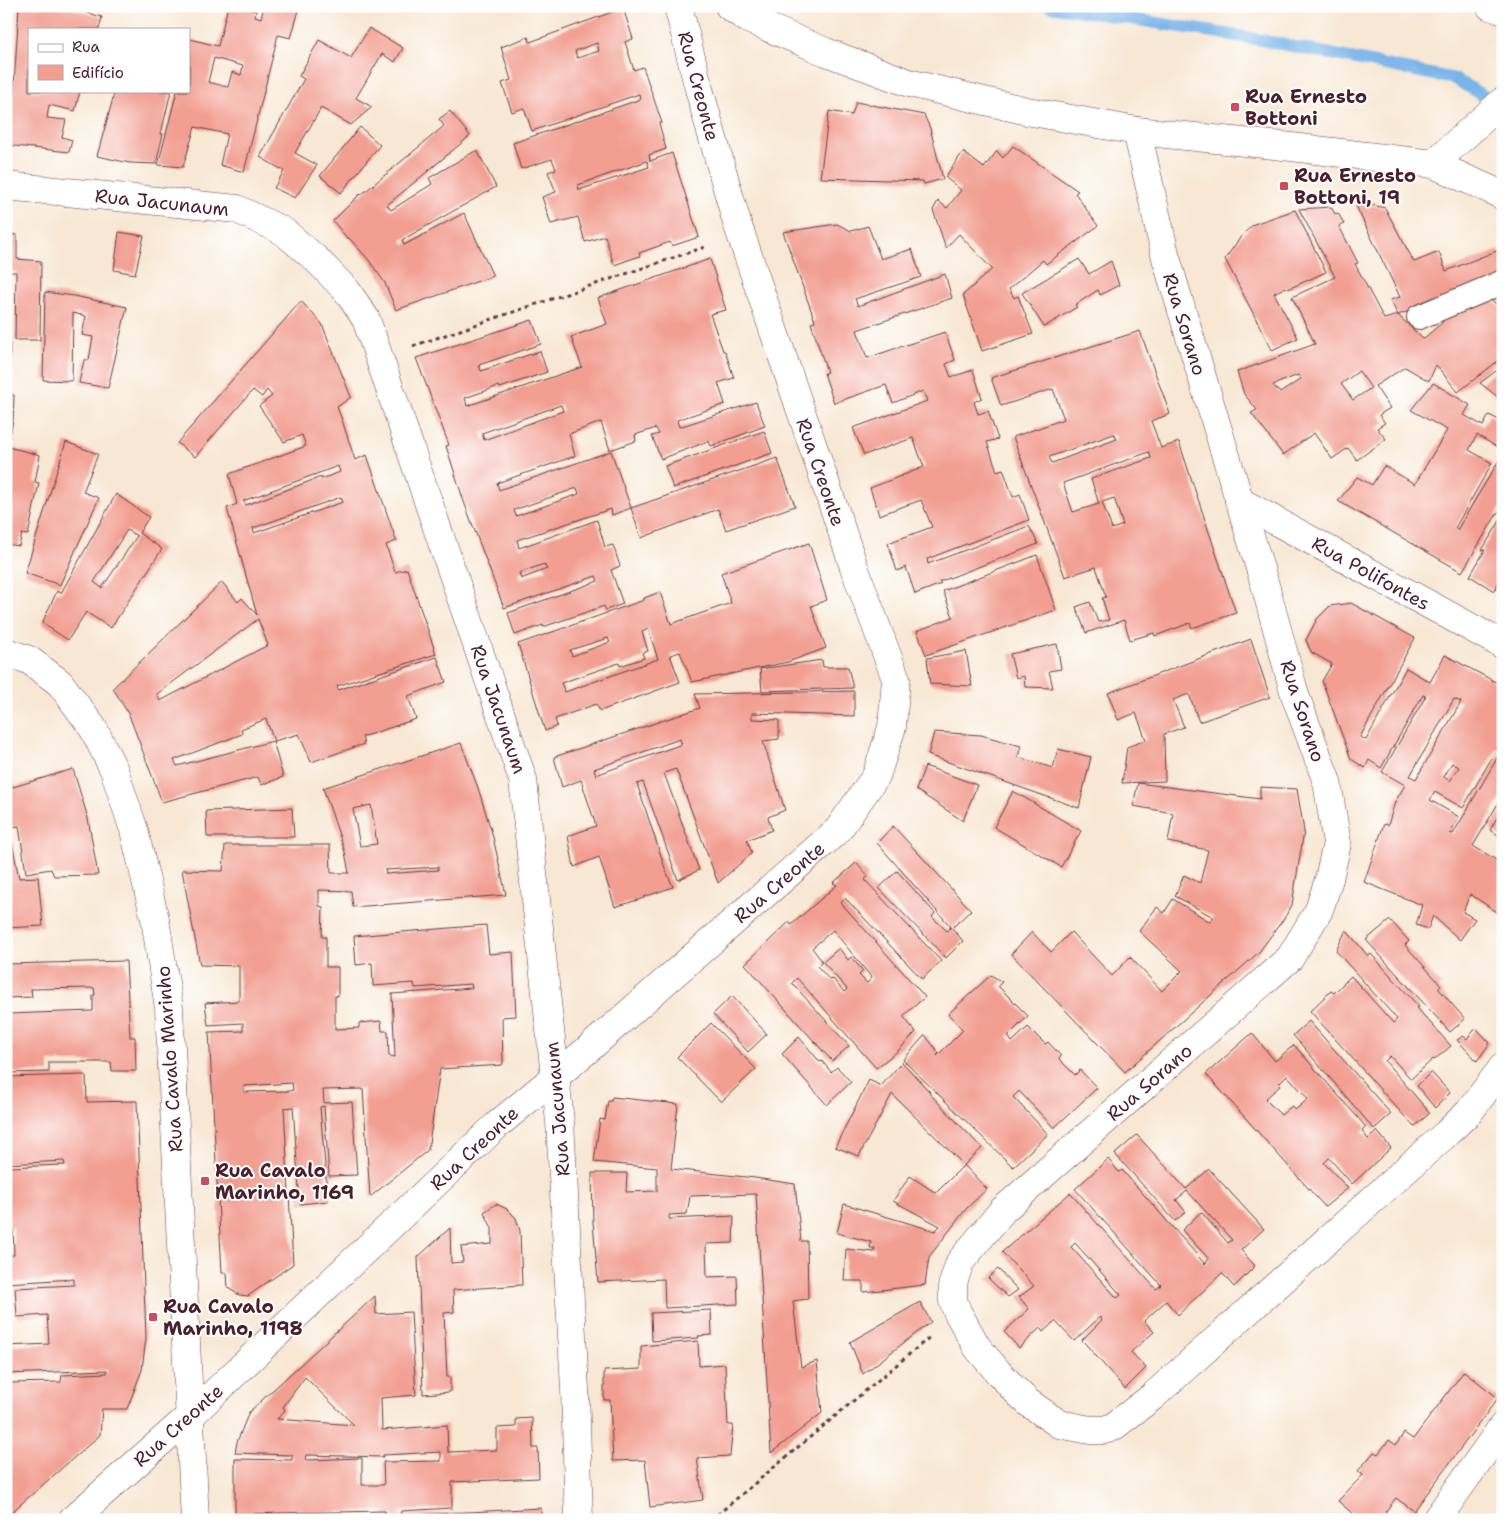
<svg xmlns="http://www.w3.org/2000/svg" width="1509" height="1526" viewBox="0 0 1509 1526" font-family="'Shantell Sans',sans-serif">
<style>
.lines{fill:none;stroke-linecap:round;stroke-linejoin:round}
.stream{stroke:#78b3e9;stroke-width:12}
.building{fill:#f29e91;fill-rule:evenodd}
.lane-casing{stroke:#643d44;stroke-width:26}
.street-casing{stroke:#643d44;stroke-width:29}
.path{stroke:#643d44;stroke-width:3;stroke-dasharray:4 4;stroke-linecap:butt}
.lane{stroke:#fff;stroke-width:24}
.street{stroke:#fff;stroke-width:28}
.poi-dot{fill:#d1495b;stroke:#fff;stroke-width:2}
.labels{text-anchor:middle;stroke-width:4;stroke-linejoin:round;paint-order:stroke}
.street-label{font-size:19px;fill:#4a1f2b;stroke:#fff}
.poi-label{font-size:19px;font-weight:bold;fill:#4a1f2b;stroke:#fff;text-anchor:start}
</style>
<rect width="100%" height="100%" fill="#fff"/>
<filter id="ink" filterUnits="userSpaceOnUse"><feTurbulence type="fractalNoise" baseFrequency=".02" numOctaves="2"/><feDisplacementMap in="SourceGraphic" scale="10" xChannelSelector="R" yChannelSelector="G"/><feConvolveMatrix kernelMatrix="1 2 1 2 8 2 1 2 1" color-interpolation-filters="sRGB"/></filter>
<filter id="wash" filterUnits="userSpaceOnUse"><feTurbulence type="fractalNoise" baseFrequency=".0096" numOctaves="4" result="noise"/><feDisplacementMap in="SourceGraphic" scale="20" xChannelSelector="R" yChannelSelector="G"/><feGaussianBlur stdDeviation="1.12" result="paint"/><feColorMatrix in="noise" values="0 0 0 0 0 0 0 0 0 0 0 0 0 0 0 0 0 1.4 0 .05"/><feComposite in="paint" operator="in"/></filter>
<g filter="url(#wash)">
<rect width="100%" height="100%" fill="#f7e7d3"/>
<g class="lines">
<!-- stream -->
<polyline class="stream" points="1050,6 1251,38 1455,79 1501,106"/>
</g>
<g id="blocks">
<!-- building -->
<g class="building">
<polygon points="19,6 62,6 102,17 99,29 29,29 29,91 80,91 75,111 49,105 47,118 66,120 62,137 72,140 69,152 6,145 6,118 12,118"/>
<path d="M228,6H240L256,11L255,16L261,18L264,6H282L299,10L291,38L278,35L244,172L220,165L227,134L195,127L183,167L158,165L177,91H189L190,39L218,46ZM214,58L243,66L241,75L232,72L228,87L208,82Z"/>
<path d="M623,8L633,39L625,42L634,70L643,67L662,123H659L666,149L649,155L650,161L672,153L699,237L672,246L670,242L639,253L640,256L614,265L605,236L585,242L578,217L551,224L542,197L556,192L548,172L556,169L552,159L521,169L513,143L641,99L639,94L532,131L524,108L512,112L502,83L511,80L501,47L528,37L530,42ZM597,43L599,51L577,58L575,51ZM647,161L649,167L579,190L578,185Z"/>
<polygon points="369,28 403,48 395,62 382,54 356,98 372,107 351,125 321,108 295,153 317,165 295,198 274,188 284,171 260,157 304,79 299,76 319,40 351,58"/>
<polygon points="115,91 171,91 161,134 163,134 156,164 130,163 97,156"/>
<polygon points="856,102 924,115 930,128 943,179 924,184 923,181 820,178 829,111 852,115"/>
<polygon points="450,111 470,136 387,205 391,210 432,184 429,178 477,150 496,187 402,240 404,245 464,213 493,276 396,310 385,283 368,259 349,238 347,238 333,221 360,194 361,195 444,126 439,119"/>
<polygon points="360,127 380,145 341,193 320,176"/>
<polygon points="1013,146 1078,191 1075,193 1098,226 1046,264 1043,260 1009,289 1014,298 1018,296 1033,334 982,351 963,295 992,269 959,234 946,248 933,210 938,201 947,208 961,190 945,177 963,152 984,168 997,151 1003,158"/>
<polygon points="1372,205 1385,208 1414,262 1439,252 1446,271 1499,250 1503,261 1503,278 1398,315 1390,300 1400,297 1356,206"/>
<path d="M1331,207L1335,214L1338,213L1344,224L1339,226L1358,263L1355,264L1384,319L1398,315L1423,339L1444,321L1442,317L1487,299L1498,304L1503,310V357L1458,392L1436,365L1429,381L1405,367L1375,386L1390,408L1379,415L1385,423L1377,428L1386,439L1357,460L1348,448L1332,459L1314,433L1283,455L1251,413L1257,410L1244,394L1237,372L1315,344L1292,297L1335,277L1299,209ZM1359,371L1371,388L1353,400L1341,384ZM1298,375L1301,379L1280,393L1273,385Z"/>
<polygon points="1295,210 1326,272 1288,289 1286,287 1274,293 1298,338 1272,350 1225,259 1242,235 1254,224"/>
<polygon points="837,224 851,231 868,226 881,259 912,249 921,277 855,299 858,306 945,274 952,298 857,330 867,358 945,332 955,360 946,364 951,377 973,370 982,398 974,402 978,414 988,411 998,439 987,442 997,471 1003,469 1013,497 1020,494 1029,520 927,559 928,564 1029,526 1038,544 939,582 941,584 915,594 906,567 897,571 888,543 932,527 921,500 879,515 870,488 924,467 913,438 864,455 853,428 927,401 923,391 893,403 886,385 834,403 824,373 827,372 811,323 815,321 783,232"/>
<polygon points="119,232 144,236 135,274 114,270"/>
<polygon points="6,234 17,235 17,259 41,261 40,340 15,340 16,272 10,272 10,379 6,379"/>
<path d="M710,259L726,310L710,314L723,351H725L734,378L718,383L725,404L677,420L679,427L756,402L765,426L711,446L709,441L661,459L652,436L659,434L656,428L635,435L636,441L610,450L601,422L569,434L575,456L497,483L499,490L611,451L631,508L612,515L611,509L517,540L519,548L597,520L605,547L613,545L620,566L611,570L623,604L606,610L604,606L543,627V625L515,635L508,613L598,581L596,576L504,608L464,502L446,446L449,445L416,358L532,320L541,344L479,365L481,371L540,351L547,372L500,388L499,386L465,398L467,406L582,367L571,337L607,324L598,298ZM561,405L563,411L484,440L482,433ZM577,488L579,494L516,516L514,510ZM544,564L547,569L521,579L519,573Z"/>
<polygon points="1079,259 1089,274 1111,261 1119,285 1100,295 1098,290 1075,305 1077,307 1044,327 1022,293"/>
<polygon points="45,292 74,296 127,307 108,388 79,383 84,360 89,360 93,337 82,335 86,316 73,313 72,381 43,380"/>
<path d="M301,301L322,324L351,397L337,407L342,420L355,460L367,455L396,540L397,541L386,545L395,572L407,569L436,654L337,686L338,690L437,657L446,682L408,696L416,719L362,737L364,744L311,762L299,734L274,741L266,719L241,729L242,734L174,760L177,766L273,741L283,777L261,785L258,777L162,802L129,715L113,688L222,582L238,602L242,598L257,615L227,508L237,504L229,474L306,446L302,435L284,442L259,406L272,396L267,390L262,397L253,390L195,457L177,443ZM338,466L340,472L321,479V477L246,505L243,501ZM341,497L343,502L254,533L253,528ZM258,619L268,645L160,701L157,694Z"/>
<path d="M1140,331L1170,414L1151,421L1161,448L1179,442L1236,613L1192,628L1190,623L1155,636L1154,633L1130,640L1124,620L1086,633L1076,607L1090,602L1098,622L1109,620L1102,598L1106,597L1096,567L1065,577L1013,437L1064,419L1053,389L1001,406L991,378ZM1114,434L1117,439L1052,463L1049,457ZM1149,452L1151,458L1091,479L1099,504L1073,512L1063,483ZM1114,498L1123,525L1112,529L1102,502Z"/>
<polygon points="1496,371 1503,376 1503,401 1480,383"/>
<polygon points="1433,383 1470,405 1464,415 1483,426 1489,415 1503,422 1503,437 1497,447 1477,435 1469,450 1492,463 1455,528 1457,530 1501,457 1503,457 1503,504 1462,572 1338,501 1357,477 1372,485 1384,466 1415,484 1447,430 1411,410"/>
<polygon points="6,394 14,395 13,420 8,447 40,455 35,482 39,483 28,535 22,534 19,546 6,544 6,455 8,447 6,450"/>
<polygon points="764,431 772,453 673,488 665,466"/>
<polygon points="66,442 98,454 83,492 99,498 60,585 25,573"/>
<polygon points="777,458 795,506 726,530 718,509 641,538 631,508"/>
<path d="M116,494L149,517L139,533L162,549L111,628L86,612L68,640L42,623L57,591L61,593ZM127,530L137,536L102,588L94,582Z"/>
<polygon points="1503,516 1503,575 1494,591 1470,576 1485,550 1482,550"/>
<path d="M809,543L827,600L811,606L826,648L788,662L692,682L680,652L670,655L680,682L600,711L596,704L555,719L557,726L545,731L518,644L644,600V598L660,592L671,624L731,603L721,573ZM648,629L658,659L565,692L561,683L619,663L620,666L644,658L642,653L648,651L642,632ZM608,638L610,642L572,656L570,650Z"/>
<polygon points="1037,555 1056,610 926,655 917,631 953,617 943,591"/>
<path d="M1351,603L1415,638L1360,737L1366,740L1406,668L1430,682L1445,655L1503,686V738L1463,808L1435,792L1430,800L1459,817L1450,833L1453,834L1503,748V795L1473,846L1503,864V916L1470,894L1463,912L1475,919L1460,940L1433,916L1428,929L1416,925L1422,905L1364,882L1384,824L1388,825L1395,802L1405,785L1382,772L1426,696L1423,695L1381,768L1369,760L1365,768L1351,759L1322,681L1332,664L1311,652L1306,640L1317,619L1330,606ZM1454,699L1461,702L1416,779L1410,776ZM1452,763L1459,767L1450,781L1444,777Z"/>
<polygon points="1251,639 1270,697 1199,722 1189,694 1173,700 1184,727 1164,734 1165,781 1122,783 1127,747 1146,740 1136,713 1118,720 1108,693"/>
<polygon points="1057,644 1061,669 1049,671 1053,688 1025,687 1024,676 1016,678 1010,654"/>
<polygon points="966,651 972,686 930,684 927,658"/>
<polygon points="822,660 823,667 848,667 853,688 762,691 760,669"/>
<path d="M854,691V716L752,713V719L779,720V739L763,741L785,810L768,817L772,830L747,840L752,853L718,883L676,769L664,773L699,870L678,880L643,782L637,784L666,871L673,887L644,897V898L615,907L599,857L574,867L568,836L596,826L581,780L562,787L554,757L700,708L695,694ZM680,739L682,744L596,775L594,769Z"/>
<polygon points="934,732 981,735 1021,746 1018,757 1053,768 1058,749 1091,757 1079,808 928,755"/>
<path d="M461,743L478,788L492,833L506,895L353,907L351,891L319,890V906L323,907L322,937H326V967H338V996H335V1029L359,1028V1023L381,1021L382,1031H388L389,1056L395,1057L392,994L472,988L471,984L415,988L414,983L373,986L372,963L356,965L354,936L486,925L489,954L513,952L516,1016L502,1017L503,1063L502,1065L440,1069L428,1150L370,1197L363,1089L323,1090L324,1103L352,1102L357,1175L329,1176L324,1106L320,1107L328,1201L300,1204L293,1107L284,1108L293,1264L248,1296L239,1295L228,1288L227,1273H222L209,1032L243,1031V1023L208,1025L205,1003L239,1001V966L200,965L182,870L223,871L225,845H330L331,873H349L345,852L323,788ZM371,805L377,844L360,846L353,809ZM438,867V870L386,874L385,870ZM292,1083L293,1090L289,1091L244,1092V1086Z"/>
<polygon points="925,766 977,785 963,821 916,790"/>
<polygon points="73,769 88,818 98,875 54,876 51,869 26,873 19,826 9,828 19,878 38,877 43,926 6,928 6,771 13,787"/>
<polygon points="1138,783 1260,799 1260,787 1297,789 1304,831 1292,905 1285,917 1259,952 1125,1072 1011,954 1032,932 1051,952 1071,932 1112,976 1130,957 1162,991 1182,971 1139,931 1157,907 1164,913 1173,899 1210,922 1213,917 1175,896 1184,875 1200,883 1208,850 1168,842 1173,813 1133,806"/>
<polygon points="1013,791 1081,831 1061,867 994,827"/>
<polygon points="1503,807 1503,838 1490,830"/>
<polygon points="292,808 294,837 207,837 206,811"/>
<polygon points="893,826 971,910 952,928 963,941 946,958 879,888 897,871 935,913 932,917 947,931 951,927 877,843"/>
<path d="M856,863L868,876L865,880L941,961L922,979L845,898L841,903L925,997L903,1016L916,1032L899,1050L876,1068L797,978L792,983L849,1046L832,1061L745,964L789,922L791,925L837,885L833,883ZM833,930L872,978L867,983L859,975L863,971L851,957L848,960L839,948L823,962L847,989L844,992L833,979L830,980L817,966L822,961L812,948Z"/>
<polygon points="1390,920 1409,941 1405,945 1441,985 1438,988 1465,1019 1450,1032 1366,940"/>
<polygon points="1346,930 1368,956 1371,954 1419,1007 1417,1008 1451,1046 1434,1060 1433,1059 1411,1079 1390,1056 1385,1061 1430,1113 1414,1127 1310,1011 1331,991 1334,993 1351,976 1393,1023 1397,1019 1336,951"/>
<polygon points="126,961 130,1037 135,1037 136,1071 112,1071 111,1062 49,1062 49,1072 6,1073 6,1014 93,1011 93,995 95,995 94,988 31,989 32,997 6,998 6,964"/>
<polygon points="991,975 1002,982 998,986 1028,1016 1008,1036 1012,1042 1028,1027 1045,1044 1048,1042 1061,1056 1059,1059 1075,1075 1080,1070 1097,1088 1054,1128 1019,1091 1013,1097 1048,1134 1013,1167 903,1060 925,1035 939,1053 937,1056 963,1030 948,1014"/>
<polygon points="732,996 767,1034 748,1052 713,1014"/>
<polygon points="1309,1021 1391,1114 1374,1129 1293,1035"/>
<polygon points="711,1023 756,1069 721,1102 677,1057"/>
<polygon points="1476,1028 1490,1043 1477,1061 1457,1040 1463,1036 1467,1039"/>
<path d="M1252,1033L1275,1061L1294,1045L1366,1127L1362,1131L1368,1139L1377,1131L1391,1148L1352,1184L1329,1158L1324,1163L1348,1188L1325,1207L1206,1074ZM1287,1075L1308,1099L1295,1110L1292,1106L1281,1115L1265,1099L1280,1086L1278,1084Z"/>
<polygon points="799,1037 820,1062 822,1061 831,1072 837,1067 851,1082 827,1105 782,1054"/>
<polygon points="902,1062 930,1092 929,1093 982,1148 964,1165 892,1094 859,1156 835,1147 869,1080 881,1086"/>
<polygon points="1431,1072 1450,1093 1435,1108 1417,1086"/>
<polygon points="86,1075 87,1102 137,1101 146,1338 142,1370 127,1409 102,1409 100,1435 6,1517 6,1383 61,1382 62,1375 107,1373 107,1370 6,1374 6,1346 49,1344 47,1315 17,1317 15,1288 74,1285 74,1279 6,1283 6,1256 14,1255 13,1227 6,1227 6,1167 65,1165 64,1161 6,1164 6,1077"/>
<polygon points="612,1097 678,1104 671,1169 755,1178 795,1184 801,1241 807,1241 808,1299 793,1301 801,1367 817,1361 822,1413 771,1453 756,1194 690,1196 687,1214 669,1215 669,1219 734,1216 733,1243 706,1244 707,1277 737,1276 738,1304 665,1308 664,1279 598,1282 593,1222 592,1173 627,1173 626,1192 657,1191 657,1168 594,1162 600,1119 605,1120 608,1101 611,1101"/>
<path d="M1137,1135L1186,1189L1209,1169L1264,1229L1241,1250L1255,1266L1234,1287L1222,1273L1178,1315L1166,1301L1144,1321L1154,1332L1131,1352L1146,1368L1125,1389L1082,1340L1102,1320L1100,1317L1074,1341L1055,1321L1043,1332L1040,1328L1019,1348L1004,1332L1029,1309L1019,1297L1034,1286L1002,1252L1070,1193L1156,1289L1161,1285L1075,1189L1108,1159L1119,1172L1122,1170L1205,1264L1209,1259L1182,1230L1201,1212L1228,1243L1232,1240L1187,1191L1176,1200L1186,1212L1175,1221L1115,1154ZM1075,1243L1084,1253L1121,1295L1117,1298L1071,1247Z"/>
<polygon points="964,1165 987,1189 966,1209 929,1257 925,1285 863,1292 863,1281 844,1281 846,1249 874,1252 875,1248 870,1248 871,1242 837,1233 844,1204 935,1231 940,1226 893,1201 910,1176 936,1193"/>
<polygon points="496,1204 507,1209 516,1218 520,1231 522,1285 453,1290 454,1312 444,1313 447,1377 450,1377 450,1392 423,1394 418,1257 450,1228 451,1263 463,1262 461,1247 492,1244 492,1228 484,1212"/>
<polygon points="998,1269 1018,1290 1008,1297 988,1278"/>
<path d="M375,1296L376,1314L411,1312L416,1395L381,1398L382,1430L447,1425L448,1452L497,1450V1428L516,1427V1419L532,1418L533,1448H538L539,1478L452,1482V1508L401,1511L400,1516L541,1508V1520H385V1511L235,1514V1459L292,1460V1455L235,1453L237,1442L249,1412ZM305,1377L312,1384L354,1425L277,1419L285,1410L283,1407ZM441,1452V1461L383,1462L384,1485H362V1458L305,1460L306,1455L383,1457V1455Z"/>
<polygon points="920,1302 931,1322 863,1374 850,1342"/>
<polygon points="711,1310 712,1335 698,1336 699,1338 652,1341 651,1313"/>
<polygon points="698,1341 699,1366 725,1364 728,1425 733,1425 730,1456 697,1458 703,1500 650,1507 645,1460 613,1461 610,1400 604,1400 604,1371 641,1369 641,1346"/>
<polygon points="1464,1371 1498,1398 1414,1511 1396,1498 1385,1512 1394,1520 1360,1520 1338,1501 1363,1475 1358,1471 1374,1452 1378,1454 1389,1440 1396,1445 1404,1433 1413,1439"/>
</g>
</g>
</g>
<g filter="url(#ink)">
<use href="#blocks" fill-opacity="0" stroke="#643d44" stroke-width="1"/>
<g class="lines">
<!-- lane casing -->
<g class="lane-casing">
<polyline id="lane" points="1419,317 1503,282"/>
</g>
<!-- street casing -->
<g class="street-casing">
<g id="street">
<polyline points="729,6 748,19 826,52 909,83 1027,111 1137,131 1283,146 1433,164 1489,189 1503,196"/>
<polyline points="1490,6 1503,10"/>
<polyline points="1137,131 1166,258 1265,585 1295,695 1327,782 1337,843 1329,879 1319,910 1290,958 1003,1210 960,1262 953,1283 953,1301 958,1313 977,1347 998,1372 1015,1390 1029,1403 1059,1424 1090,1430 1104,1430 1113,1427 1152,1397 1446,1134 1469,1112 1503,1067"/>
<polyline points="1433,164 1503,101"/>
<polyline points="6,186 237,209 283,231 316,259 347,291 366,319 523,780 560,1122 575,1389 579,1520"/>
<polyline points="1239,501 1503,645"/>
<polyline points="6,652 29,660 60,683 93,728 114,770 134,830 155,919 169,1008 195,1520"/>
<polyline points="72,1520 190,1416 497,1125 586,1051 838,830 876,776 892,727 896,679 854,567 737,223 699,89 678,6"/>
<polyline points="1436,1520 1503,1426"/>
</g>
</g>
<!-- path -->
<g class="path">
<polyline points="413,346 708,246"/>
<polyline points="711,1520 931,1336"/>
</g>
<!-- lane -->
<use href="#lane" class="lane"/>
<!-- street -->
<use href="#street" class="street"/>
</g>
</g>
<!-- markers -->
<g class="poi-dot">
<rect x="1230" y="102" width="10" height="10" rx="2.5"/>
<rect x="1279" y="181" width="10" height="10" rx="2.5"/>
<rect x="200" y="1176" width="10" height="10" rx="2.5"/>
<rect x="148" y="1312" width="10" height="10" rx="2.5"/>
</g>
<g class="labels">
<!-- street labels -->
<g class="street-label">
<text transform="translate(699 86) rotate(75)" y="7">Rua Creonte</text>
<text transform="translate(162 202) rotate(6)" y="7">Rua Jacunaum</text>
<text transform="translate(1185 324) rotate(73)" y="7">Rua Sorano</text>
<text transform="translate(821 472) rotate(71)" y="7">Rua Creonte</text>
<text transform="translate(1371 573) rotate(29)" y="7">Rua Polifontes</text>
<text transform="translate(499 709) rotate(71)" y="7">Rua Jacunaum</text>
<text transform="translate(1303 711) rotate(72)" y="7">Rua Sorano</text>
<text transform="translate(779 882) rotate(-41)" y="7">Rua Creonte</text>
<text transform="translate(169 1059) rotate(-94)" y="7">Rua Cavalo Marinho</text>
<text transform="translate(1149 1082) rotate(-41)" y="7">Rua Sorano</text>
<text transform="translate(557 1109) rotate(-95)" y="7">Rua Jacunaum</text>
<text transform="translate(474 1148) rotate(-43)" y="7">Rua Creonte</text>
<text transform="translate(178 1425) rotate(-42)" y="7">Rua Creonte</text>
</g>
<!-- poi labels -->
<g class="poi-label">
<text x="1245" y="103">Rua Ernesto<tspan x="1245" dy="22">Bottoni</tspan></text>
<text x="1294" y="182">Rua Ernesto<tspan x="1294" dy="22">Bottoni, 19</tspan></text>
<text x="215" y="1177">Rua Cavalo<tspan x="215" dy="22">Marinho, 1169</tspan></text>
<text x="163" y="1313">Rua Cavalo<tspan x="163" dy="22">Marinho, 1198</tspan></text>
</g>
</g>
<!-- margin -->
<rect width="1509" height="1526" fill="none" stroke="#fff" stroke-width="25"/>
<!-- legend -->
<rect x="28" y="28" width="162" height="65" fill="#ffffff" stroke="#b7a5aa"/>
<rect x="38" y="44" width="25" height="8" fill="#ffffff" stroke="#b7a5aa"/>
<text x="72" y="52" font-size="15" fill="#4a1f2b">Rua</text>
<rect x="38" y="65" width="25" height="15" fill="#f29e91" stroke="#b7a5aa"/>
<text x="72" y="78" font-size="15" fill="#4a1f2b">Edifício</text>
</svg>
